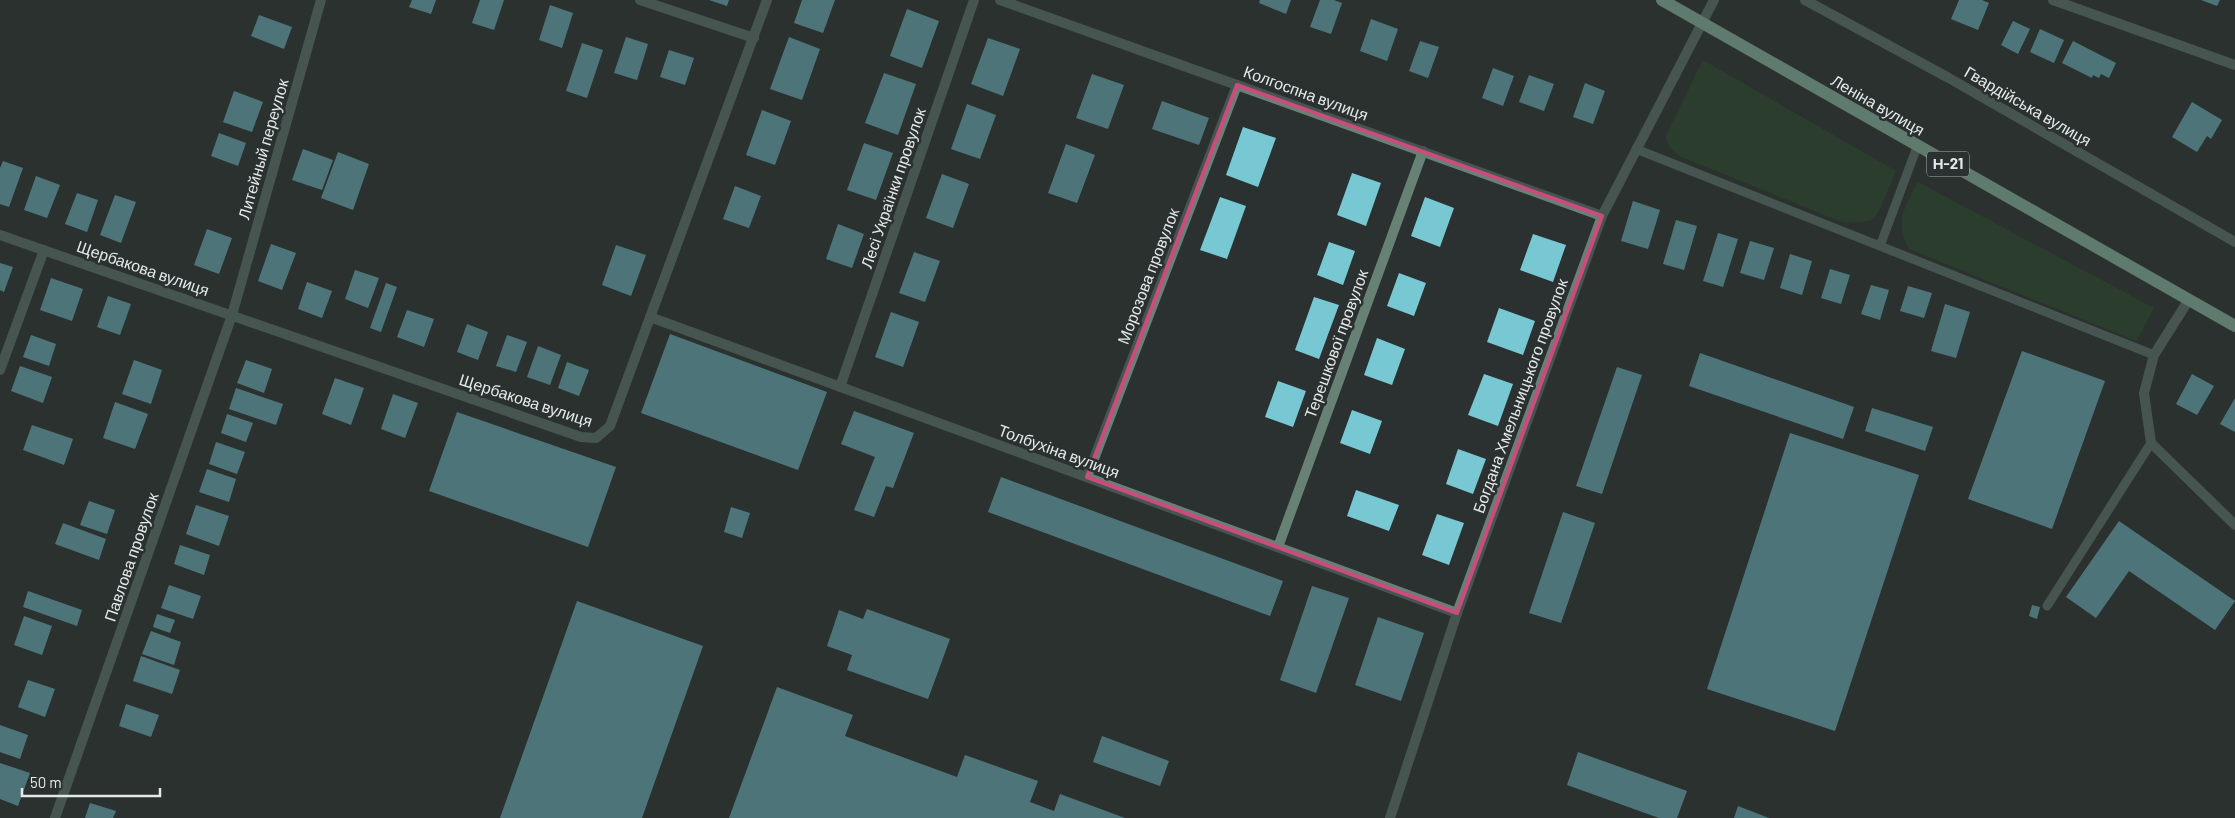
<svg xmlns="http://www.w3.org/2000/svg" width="2235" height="818" viewBox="0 0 2235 818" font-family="Barlow,sans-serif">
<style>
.green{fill:#2c4c29}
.building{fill:#77c8d3}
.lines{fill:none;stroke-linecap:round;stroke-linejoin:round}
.service{stroke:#678275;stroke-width:9}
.minor{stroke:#678275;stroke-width:10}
.primary{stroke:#9dd5ba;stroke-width:12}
.marked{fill:none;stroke:#ca4c7e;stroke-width:4;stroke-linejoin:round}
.labels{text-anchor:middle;stroke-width:5;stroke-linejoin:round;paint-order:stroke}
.shield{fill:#2b3130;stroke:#acb1b1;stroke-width:1}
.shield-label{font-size:15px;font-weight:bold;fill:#e4e8e8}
.street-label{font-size:16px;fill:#e4e8e8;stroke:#2b3130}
</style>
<rect width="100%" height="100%" fill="#2b3130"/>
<!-- green -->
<g class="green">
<path d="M1703,60L1896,171L1878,213L1870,221L1844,223L1679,156C1672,150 1667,146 1666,136Z"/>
<path d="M1918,182L2154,308L2136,341L1909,249C1893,219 1905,210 1918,182Z"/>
</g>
<!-- building -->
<g class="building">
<polygon points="412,0 436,0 431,14 409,7"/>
<polygon points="480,0 504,0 494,30 472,23"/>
<polygon points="709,0 729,0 727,6"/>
<polygon points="802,0 835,0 823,33 794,23"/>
<polygon points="1260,0 1291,0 1286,14 1259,3"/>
<polygon points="1320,0 1334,0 1342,3 1331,34 1310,27"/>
<polygon points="1959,0 1982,0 1989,3 1978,30 1951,19"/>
<polygon points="2201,0 2220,0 2217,6"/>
<polygon points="550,5 573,13 562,48 539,40"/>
<polygon points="907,9 939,21 922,68 890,56"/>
<polygon points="259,15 292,27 284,49 251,36"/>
<polygon points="1371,19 1398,29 1387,61 1360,51"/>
<polygon points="2013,21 2030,29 2018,54 2001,45"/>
<polygon points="2040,29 2064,40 2054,63 2030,52"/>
<polygon points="626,37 648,44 637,80 614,73"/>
<polygon points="789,37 820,49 802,100 770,89"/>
<polygon points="988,38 1020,49 1003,96 971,84"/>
<polygon points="1420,41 1439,47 1428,78 1409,71"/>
<polygon points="2073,41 2116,63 2109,78 2101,74 2099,78 2093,75 2092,78 2062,63"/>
<polygon points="582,43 603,50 587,98 566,91"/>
<polygon points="669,50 694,58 685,85 660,77"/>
<polygon points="1493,68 1514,76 1503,106 1482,98"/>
<polygon points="884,73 916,84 898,135 865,123"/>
<polygon points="1092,74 1124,85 1108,129 1076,118"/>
<polygon points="1529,75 1554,84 1544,111 1519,102"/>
<polygon points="1585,83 1605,91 1593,124 1573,117"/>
<polygon points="234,91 263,102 252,132 223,122"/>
<polygon points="1162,101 1209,118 1199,145 1152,129"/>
<polygon points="2192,102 2222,120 2211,139 2207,136 2197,152 2172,137"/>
<polygon points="967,104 996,115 980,159 951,149"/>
<polygon points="762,110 791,121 775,165 746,155"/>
<polygon points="1243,127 1276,138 1258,187 1226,175"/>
<polygon points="219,133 246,143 238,166 211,156"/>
<polygon points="864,143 893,153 876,200 847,190"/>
<polygon points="1066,144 1095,155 1077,203 1048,193"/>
<polygon points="303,149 333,160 322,190 292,180"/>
<polygon points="338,152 369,164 353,210 321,198"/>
<polygon points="3,161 23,168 9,207 0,204 0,168"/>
<polygon points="1352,173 1381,183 1366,226 1337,215"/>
<polygon points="942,174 969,184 953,228 926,218"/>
<polygon points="36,176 60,185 47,218 24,210"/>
<polygon points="735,186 761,196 749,228 723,219"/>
<polygon points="77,193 98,200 87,232 65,224"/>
<polygon points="115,195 136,202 121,243 100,235"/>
<polygon points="1220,197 1246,206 1227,259 1200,250"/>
<polygon points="1425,197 1454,208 1440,247 1411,236"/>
<polygon points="1633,201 1660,210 1648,249 1621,241"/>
<polygon points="1676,220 1697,226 1684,270 1663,264"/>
<polygon points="838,224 864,234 852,268 826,259"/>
<polygon points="207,229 232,238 219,274 194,265"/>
<polygon points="1718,233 1738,239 1723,287 1703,281"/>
<polygon points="1533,234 1566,245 1553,282 1520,270"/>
<polygon points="1750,241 1774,248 1764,280 1740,273"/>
<polygon points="1329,242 1355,251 1343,285 1317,275"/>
<polygon points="271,244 296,253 282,290 258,281"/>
<polygon points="616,245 646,255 631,296 602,285"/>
<polygon points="914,252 940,261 925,302 899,293"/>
<polygon points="1790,254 1812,261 1802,295 1780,288"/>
<polygon points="0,263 13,267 4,292 0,290"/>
<polygon points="1830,269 1850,275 1841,304 1821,298"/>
<polygon points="355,270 379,278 368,308 345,299"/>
<polygon points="1399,273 1426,283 1414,316 1387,306"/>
<polygon points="51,278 83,289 72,321 40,310"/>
<polygon points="307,282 332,291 322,318 298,309"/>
<polygon points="386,283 397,287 381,332 370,328"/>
<polygon points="1871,285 1889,290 1880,320 1861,314"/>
<polygon points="1908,286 1932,293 1924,318 1900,311"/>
<polygon points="108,296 131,304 120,335 97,327"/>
<polygon points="1314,297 1339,305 1319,359 1295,350"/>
<polygon points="1945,304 1970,312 1956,358 1931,351"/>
<polygon points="1499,308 1535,321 1523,355 1487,342"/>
<polygon points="407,310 434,319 424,347 397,337"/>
<polygon points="891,312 919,322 903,367 875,357"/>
<polygon points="467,324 488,332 478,360 457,352"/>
<polygon points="670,334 827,392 798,470 641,413"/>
<polygon points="31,335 56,344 49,366 23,357"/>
<polygon points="507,335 527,342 516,372 496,366"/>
<polygon points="1377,338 1405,349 1392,385 1364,375"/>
<polygon points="538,346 561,355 550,385 527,377"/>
<polygon points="2022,351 2105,381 2052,529 1968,499"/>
<polygon points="1700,353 1854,407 1843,439 1689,386"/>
<polygon points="134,360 162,370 151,404 122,394"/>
<polygon points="246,360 272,369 264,393 237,383"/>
<polygon points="567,362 589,370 579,396 558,388"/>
<polygon points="20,366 52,377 43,403 11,391"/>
<polygon points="1617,367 1642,375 1602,494 1576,486"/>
<polygon points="1484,374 1513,384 1498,426 1468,415"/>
<polygon points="2192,374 2214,386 2197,415 2176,404"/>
<polygon points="335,378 364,388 351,425 322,414"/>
<polygon points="1278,381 1306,391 1293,427 1265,417"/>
<polygon points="236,388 283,404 276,425 229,409"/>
<polygon points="393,394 418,403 405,438 381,429"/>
<polygon points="2235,398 2235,432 2220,424"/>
<polygon points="115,402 148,414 135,449 103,438"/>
<polygon points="1872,408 1933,427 1925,451 1865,431"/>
<polygon points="1352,410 1382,421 1370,454 1340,443"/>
<polygon points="854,411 914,433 893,488 886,486 874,517 854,510 875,457 841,444"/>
<polygon points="457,412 616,467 588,547 429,491"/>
<polygon points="227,414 253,423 246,442 221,433"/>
<polygon points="32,425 73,439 64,465 23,450"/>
<polygon points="1790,433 1919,475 1835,731 1707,689"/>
<polygon points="216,442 245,452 237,474 209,464"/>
<polygon points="1458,449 1486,459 1473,494 1446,484"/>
<polygon points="207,469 236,479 229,502 199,492"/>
<polygon points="1001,477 1283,581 1270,616 988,512"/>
<polygon points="1356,490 1399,505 1389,531 1347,516"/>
<polygon points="89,501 115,510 107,534 80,525"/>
<polygon points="196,505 229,516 219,546 186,534"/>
<polygon points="731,507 750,513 742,538 724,532"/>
<polygon points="1563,512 1595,523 1561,623 1529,613"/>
<polygon points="1437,514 1464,523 1449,565 1422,555"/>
<polygon points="2119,521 2235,601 2215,630 2129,571 2096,618 2066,597"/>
<polygon points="63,523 106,539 99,560 55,544"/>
<polygon points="180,545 210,555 204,575 174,564"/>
<polygon points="169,585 201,596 193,619 161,608"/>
<polygon points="1312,586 1349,598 1316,693 1280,680"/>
<polygon points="28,591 82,610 77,626 23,607"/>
<polygon points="577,601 703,646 642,818 500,818"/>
<polygon points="2032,605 2040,607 2037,619 2029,616"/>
<polygon points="867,609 950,639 928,699 847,670 852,655 827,646 839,610 863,619"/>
<polygon points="157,614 175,620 170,633 153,627"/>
<polygon points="24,616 52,626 42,655 14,645"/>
<polygon points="1378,617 1424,633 1401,701 1355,685"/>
<polygon points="151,631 181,642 174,665 142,654"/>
<polygon points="141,656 180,670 172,694 133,681"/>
<polygon points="28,680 55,689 45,717 18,707"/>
<polygon points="777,687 853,715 845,736 957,777 965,755 1038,781 1030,802 1054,811 1060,794 1125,818 729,818"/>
<polygon points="126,704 159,715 151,737 119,726"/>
<polygon points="0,725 28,735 20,759 0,752"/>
<polygon points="1102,736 1169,761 1160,786 1093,762"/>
<polygon points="1578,752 1687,791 1677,818 1659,818 1567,785"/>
<polygon points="0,763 30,773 18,806 0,799"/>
<polygon points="90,803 116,811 113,818 85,818"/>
<polygon points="1738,806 1769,818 1734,818"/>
</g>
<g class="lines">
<!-- service -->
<g class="service">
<polyline points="1636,149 2154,355"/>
<polyline points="1880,246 1917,147"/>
<polyline points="2047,606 2151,443"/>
</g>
<!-- minor -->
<g class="minor">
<polyline points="640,0 754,38"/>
<polyline points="1000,0 1602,216"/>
<polyline points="1805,0 1947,77 2235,242"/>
<polyline points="2053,0 2235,65"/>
<polyline points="0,235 581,437 596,438 610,426 767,0"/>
<polyline points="2188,301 2154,355 2144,393 2151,443 2235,525"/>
<polyline points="650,317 1457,613"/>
<polyline points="0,370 44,250"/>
<polyline points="840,387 974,0"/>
<polyline points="1087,477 1237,85"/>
<polyline points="1278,547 1423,151"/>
<polyline points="55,818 232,315 321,0"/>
<polyline points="1390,818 1457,613 1602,216 1714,0"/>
</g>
<!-- primary -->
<polyline class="primary" points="1662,0 2235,326"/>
</g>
<!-- marked area -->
<path d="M0 0H2235V818H0ZM1237,85L1602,216L1457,613L1087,477Z" fill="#2b3130" fill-opacity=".55" fill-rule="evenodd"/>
<path class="marked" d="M1237,85L1602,216L1457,613L1087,477Z"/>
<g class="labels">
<!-- shield labels -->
<rect class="shield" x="1927" y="151.5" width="42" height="25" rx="4"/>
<g class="shield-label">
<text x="1948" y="169">Н-21</text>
</g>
<!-- street labels -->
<g class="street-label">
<text transform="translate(1306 93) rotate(20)" y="6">Колгоспна вулиця</text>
<text transform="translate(1878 105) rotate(30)" y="6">Леніна вулиця</text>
<text transform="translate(2028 106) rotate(30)" y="6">Гвардійська вулиця</text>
<text transform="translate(263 149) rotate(-74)" y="6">Литейный переулок</text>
<text transform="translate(893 188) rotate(-71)" y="6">Лесі Українки провулок</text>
<text transform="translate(143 268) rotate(19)" y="6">Щербакова вулиця</text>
<text transform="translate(1148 276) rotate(-69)" y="6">Морозова провулок</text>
<text transform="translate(1336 344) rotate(-70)" y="6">Терешкової провулок</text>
<text transform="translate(1520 396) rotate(-70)" y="6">Богдана Хмельницького провулок</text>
<text transform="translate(526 400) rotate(18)" y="6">Щербакова вулиця</text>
<text transform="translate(1059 451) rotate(20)" y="6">Толбухіна вулиця</text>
<text transform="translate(131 557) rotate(-71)" y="6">Павлова провулок</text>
</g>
</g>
<!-- scale -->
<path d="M22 788v8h138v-8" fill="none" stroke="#e4e8e8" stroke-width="2.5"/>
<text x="30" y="788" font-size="15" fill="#e4e8e8" stroke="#2b3130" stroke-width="4" paint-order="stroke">50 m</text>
</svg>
